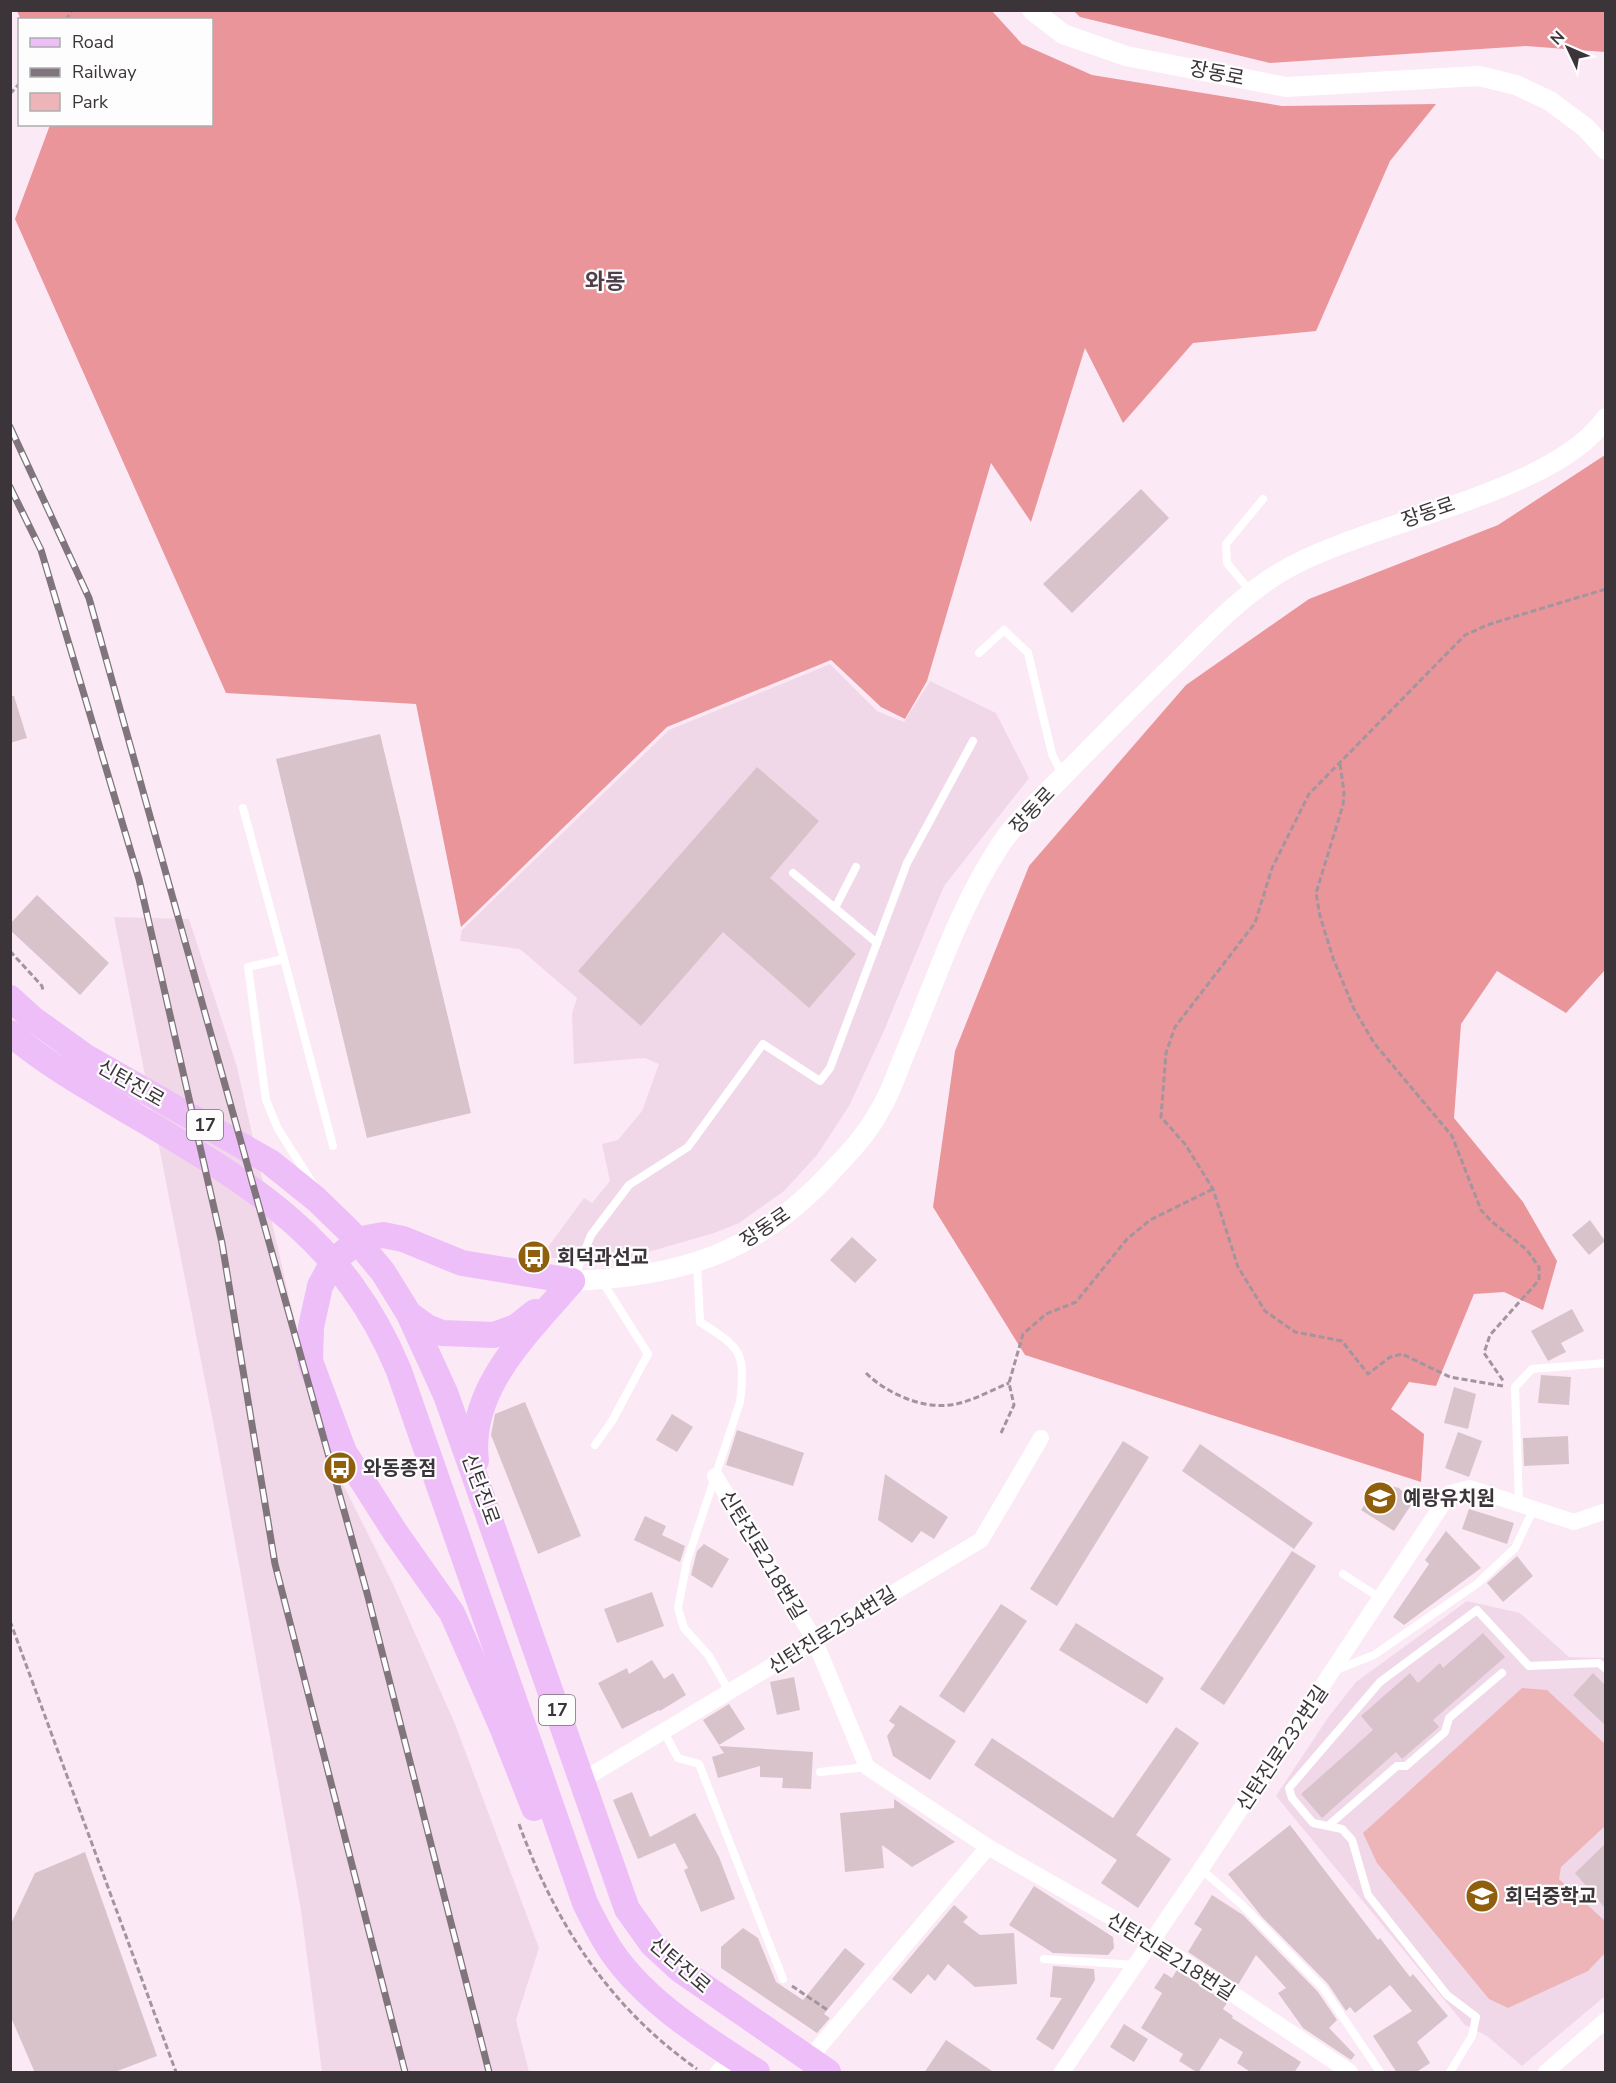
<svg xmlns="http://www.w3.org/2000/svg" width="1616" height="2083" viewBox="0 0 1616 2083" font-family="'Nunito Sans','Noto Sans KR',sans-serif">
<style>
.built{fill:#f1d8e9}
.green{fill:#edb5b7}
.forest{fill:#ea959a}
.building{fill:#d9c3ca}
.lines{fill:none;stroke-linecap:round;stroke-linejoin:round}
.path{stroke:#a2959e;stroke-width:3;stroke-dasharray:6 3;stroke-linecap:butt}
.service{stroke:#fff;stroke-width:8}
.minor{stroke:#fff;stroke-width:16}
.tertiary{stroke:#fff;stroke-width:20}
.primary{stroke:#eebef9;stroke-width:26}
.rail-casing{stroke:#81757d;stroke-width:7}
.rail{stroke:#fdfdfd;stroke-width:4.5;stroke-dasharray:14;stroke-linecap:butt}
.labels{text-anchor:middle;stroke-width:4.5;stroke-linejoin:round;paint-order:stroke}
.shield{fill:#fdfdfd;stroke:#757074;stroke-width:1.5}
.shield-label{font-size:18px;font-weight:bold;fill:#3b3439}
.street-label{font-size:20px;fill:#3b3439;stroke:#fdfdfd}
.poi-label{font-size:20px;font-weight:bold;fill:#3b3439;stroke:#fdfdfd;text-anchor:start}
.quarter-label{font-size:22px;font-weight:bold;fill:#4e3f49;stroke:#fdfdfd}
</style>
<rect width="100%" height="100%" fill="#fce9f6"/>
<!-- built -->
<g class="built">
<polygon points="830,664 877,711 904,722 930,681 996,713 1029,778 944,886 883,1033 849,1106 817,1155 784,1191 739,1223 714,1233 624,1259 540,1258 584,1198 592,1203 610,1181 602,1144 618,1140 642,1111 659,1064 645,1058 574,1064 572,1013 577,998 520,949 460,941 462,930 669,730"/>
<polygon points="114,917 189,919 237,1067 300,1346 341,1480 394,1586 455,1724 539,1948 516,2020 529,2072 322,2072 301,1910 217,1442"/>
<polygon points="1467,1601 1520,1613 1569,1657 1606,1658 1605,1996 1522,2066 1487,2036 1465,2025 1276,1796 1327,1719 1356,1682"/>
</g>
<!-- green -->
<polygon class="green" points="1522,1688 1547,1690 1605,1744 1605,1826 1561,1867 1559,1879 1605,1921 1606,1952 1588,1971 1508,2008 1489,1999 1377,1863 1363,1833"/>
<!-- forest -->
<g class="forest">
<polygon points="17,11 992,11 1022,44 1092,75 1282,106 1436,104 1390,161 1316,331 1193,343 1123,423 1085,348 1031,522 991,463 927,681 905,719 881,707 831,660 667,727 461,927 416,704 226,693 15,219 50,125 212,124 212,20 21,20"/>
<polygon points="1074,11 1605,11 1605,52 1526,46 1270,63 1080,17"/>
<polygon points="1605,455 1605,970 1566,1013 1497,971 1461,1024 1454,1118 1523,1202 1557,1261 1543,1310 1504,1292 1474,1294 1436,1386 1409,1382 1391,1409 1424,1434 1421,1482 1025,1355 933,1207 955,1051 1029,866 1186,685 1309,599 1498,525"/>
</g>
<!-- building -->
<g class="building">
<polygon points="1141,489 1169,518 1072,613 1043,584"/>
<polygon points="10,696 14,696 27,738 10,743"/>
<polygon points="380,734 471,1113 367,1138 276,759"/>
<polygon points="757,767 819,821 770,878 856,954 809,1008 723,932 641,1026 578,971"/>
<polygon points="37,895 109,963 80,995 10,930 10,924"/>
<polygon points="1590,1220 1605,1241 1589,1255 1572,1235"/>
<polygon points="852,1237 877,1260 855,1283 830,1260"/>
<polygon points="1572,1309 1584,1331 1561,1343 1566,1352 1548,1361 1531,1331"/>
<polygon points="1541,1375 1571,1377 1569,1405 1538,1403"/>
<polygon points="1454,1387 1476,1394 1468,1429 1444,1423"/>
<polygon points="525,1402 581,1536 538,1554 491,1435 495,1414"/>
<polygon points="672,1414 693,1427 677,1452 656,1440"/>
<polygon points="737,1430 804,1453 793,1486 726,1465"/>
<polygon points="1458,1432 1482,1441 1469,1477 1445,1468"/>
<polygon points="1568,1436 1569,1464 1524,1466 1523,1438"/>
<polygon points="1123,1441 1149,1457 1057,1606 1030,1589"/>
<polygon points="1200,1444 1313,1523 1294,1549 1182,1471"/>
<polygon points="885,1474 948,1517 934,1539 921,1531 912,1543 878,1520"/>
<polygon points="1379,1483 1399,1488 1413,1502 1394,1531 1361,1510"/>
<polygon points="1469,1509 1514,1523 1507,1544 1462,1529"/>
<polygon points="645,1516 666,1526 662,1535 685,1546 680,1562 634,1540"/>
<polygon points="1446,1531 1481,1568 1404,1625 1393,1617 1429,1564 1425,1560"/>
<polygon points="704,1544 729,1559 712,1588 691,1575 697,1551"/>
<polygon points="1292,1551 1316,1566 1224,1705 1200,1689"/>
<polygon points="1517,1556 1533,1576 1503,1602 1487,1583"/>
<polygon points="652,1592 664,1626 617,1643 604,1609"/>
<polygon points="1001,1604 1027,1621 964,1713 939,1696"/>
<polygon points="1076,1623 1164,1678 1147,1704 1059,1650"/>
<polygon points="1483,1633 1505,1657 1433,1720 1439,1727 1402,1759 1396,1752 1322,1818 1301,1794 1373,1730 1361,1716 1410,1673 1418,1683 1440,1663 1443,1668"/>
<polygon points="652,1660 664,1679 673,1673 686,1695 660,1711 659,1710 622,1729 598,1683 627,1668 629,1674"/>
<polygon points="1593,1673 1605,1685 1605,1725 1573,1695"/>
<polygon points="794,1677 800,1710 777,1715 770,1682"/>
<polygon points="729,1704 745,1729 719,1745 703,1720"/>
<polygon points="900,1705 956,1741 930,1780 893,1756 887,1736 895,1725 889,1721"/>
<polygon points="1176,1727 1199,1743 1136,1835 1171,1859 1138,1908 1101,1883 1117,1860 974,1765 992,1738 1113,1818"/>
<polygon points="719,1746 813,1752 811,1789 782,1788 783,1778 760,1777 760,1766 718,1778 712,1757 724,1753"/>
<polygon points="632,1792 650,1837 695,1813 719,1857 735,1899 701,1912 684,1870 688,1868 675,1843 638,1859 613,1800"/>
<polygon points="894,1799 955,1842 912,1867 882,1845 884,1868 845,1872 840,1813 894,1808"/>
<polygon points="1290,1825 1378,1940 1380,1938 1410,1977 1413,1974 1448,2016 1417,2042 1430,2063 1415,2073 1397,2073 1373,2036 1412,2011 1390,1985 1355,2013 1350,2007 1346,2011 1328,1984 1262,1917 1228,1874"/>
<polygon points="1605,1844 1605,1908 1575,1873"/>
<polygon points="85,1852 157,2056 112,2073 35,2073 10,2015 10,1926 35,1873"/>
<polygon points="1034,1886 1113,1937 1114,1948 1108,1955 1053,1953 1009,1925"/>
<polygon points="1212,1895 1243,1915 1318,1992 1337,2020 1329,2028 1355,2055 1351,2060 1303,2028 1278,1993 1286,1988 1256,1955 1238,1985 1188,1952 1202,1929 1194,1924"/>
<polygon points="954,1905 968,1917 963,1922 980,1935 1014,1933 1017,1984 975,1987 948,1964 935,1981 928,1974 911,1994 892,1979"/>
<polygon points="743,1928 758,1938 776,1982 803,2000 845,1948 865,1964 824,2014 830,2018 817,2033 721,1968 721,1947"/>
<polygon points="1053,1966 1094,1969 1095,1980 1053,2050 1036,2039 1062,1998 1050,1997"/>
<polygon points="1177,1970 1227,2003 1223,2009 1233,2016 1232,2018 1301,2062 1294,2073 1252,2073 1237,2063 1243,2052 1220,2038 1198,2073 1179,2061 1183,2054 1141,2028 1162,1993 1154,1988 1164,1973 1172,1978"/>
<polygon points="1124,2024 1148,2039 1134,2062 1110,2047"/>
<polygon points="946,2040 995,2073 924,2073"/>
</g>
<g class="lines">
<!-- path -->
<g class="path">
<polyline points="66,20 72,10"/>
<polyline points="10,94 20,83"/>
<polyline points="1340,764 1344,792 1343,805 1316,893 1320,916 1333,958 1354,1009 1374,1043 1452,1136 1481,1210 1491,1221 1527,1250 1539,1267 1539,1280 1490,1335 1484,1353 1504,1382"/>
<polyline points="10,951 42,986 43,991"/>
<path d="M866,1373C887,1394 926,1411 956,1404C974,1400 992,1390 1009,1383"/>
<polyline points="1503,1386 1450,1377 1402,1354 1390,1357 1368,1374 1342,1341 1295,1332 1265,1311 1238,1267 1213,1189 1185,1144 1161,1117 1166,1053 1175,1027 1255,923 1272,868 1309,794 1465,635 1490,624 1606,589"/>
<polyline points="1001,1433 1014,1405 1009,1383 1023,1334 1046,1314 1076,1302 1127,1239 1150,1220 1213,1189"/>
<polyline points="10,1621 176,2072"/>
<path d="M519,1824C555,1923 609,2007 697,2069"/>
<polyline points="792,1986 829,2011"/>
</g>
<!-- service -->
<g class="service">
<polyline points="1251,592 1227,563 1226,544 1263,499"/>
<polyline points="979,653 1004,630 1028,653 1052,754 1063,776"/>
<polyline points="243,808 284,959 248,967 266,1100 278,1129 313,1184"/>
<polyline points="793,873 877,943"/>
<polyline points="835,908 856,867"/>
<polyline points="284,959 333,1146"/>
<path d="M697,1263L700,1322C741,1348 746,1352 740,1402L687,1561L678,1608L684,1628L709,1656L730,1693"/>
<polyline points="574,1278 591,1235 629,1185 688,1147 763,1044 820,1081 830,1068 907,863 973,741"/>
<polyline points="595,1445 612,1421 648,1354 602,1281"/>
<polyline points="1519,1504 1515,1387 1532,1369 1606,1363"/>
<polyline points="1343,1574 1380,1598"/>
<polyline points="1336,1670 1374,1655 1478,1583 1515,1548 1533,1510"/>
<polyline points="664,1732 678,1758 699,1764 783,1979"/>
<polyline points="820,1772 867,1767"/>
<polyline points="1329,1825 1397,1766 1406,1766 1445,1732 1449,1718 1502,1673"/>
<polyline points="1201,1869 1241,1904 1323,1988 1380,2072"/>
<polyline points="1044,1959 1136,1965"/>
<polyline points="1450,2072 1472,2036 1476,2017 1447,1995 1368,1895 1352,1840 1342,1829 1313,1823 1292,1798 1289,1788 1380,1682 1477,1610 1529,1666 1599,1663 1606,1669"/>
</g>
<!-- minor -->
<g class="minor">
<polyline points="715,1476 814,1639 867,1767 988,1847 1153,1941 1350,2072"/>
<polyline points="581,1781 981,1540 1041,1438"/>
<polyline points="808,2060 988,1847"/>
<polyline points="718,2072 732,2056"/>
<polyline points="1062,2072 1201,1869 1450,1493 1470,1488 1574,1522 1606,1511"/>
<polyline points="1546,2072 1606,2020"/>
</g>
<!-- tertiary -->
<g class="tertiary">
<polyline points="1032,10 1063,34 1126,56 1286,87 1479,76 1516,85 1550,101 1586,128 1606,150"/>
<path d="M572,1281C681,1277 757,1253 832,1171C850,1152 868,1133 880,1110C890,1094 896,1075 903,1058C934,986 957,910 1001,844C1017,820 1043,797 1063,776C1103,735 1143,695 1184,655C1214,625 1244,594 1281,572C1366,521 1553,495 1606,418"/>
</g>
<!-- primary -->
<g class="primary">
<polyline points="10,998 33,1019 86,1057 270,1162 316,1199 349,1231 383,1272 409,1314 446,1395 627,1909 652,1944 679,1969 828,2072"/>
<path d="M10,1033C48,1066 93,1090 136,1116C253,1185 345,1240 399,1371L585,1903C593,1919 601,1936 612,1952C646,2002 706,2039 757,2072"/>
<polyline points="409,1314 427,1327 442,1333 494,1335 516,1327 535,1312"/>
<path d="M476,1461C467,1388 529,1332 572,1281"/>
<polyline points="534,1808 502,1727 452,1613 395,1532 344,1452 310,1361 311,1327 320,1286 334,1260 361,1239 383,1235 403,1239 462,1263 572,1281"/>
</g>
<!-- rail casing -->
<g class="rail-casing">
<g id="rail">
<polyline points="10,427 89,598 367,1593 489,2072"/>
<polyline points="10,487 41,550 139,879 222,1243 275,1564 405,2072"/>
</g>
</g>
<!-- rail -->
<use href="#rail" class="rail"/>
</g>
<!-- icons -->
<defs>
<g id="bus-disc" transform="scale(1.725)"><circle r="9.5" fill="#905f0d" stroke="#fdfdfd"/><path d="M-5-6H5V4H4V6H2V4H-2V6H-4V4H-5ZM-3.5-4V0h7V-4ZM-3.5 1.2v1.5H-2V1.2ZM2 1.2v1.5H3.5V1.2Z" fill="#fff"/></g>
<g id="school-disc" transform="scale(1.725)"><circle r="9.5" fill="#905f0d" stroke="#fdfdfd"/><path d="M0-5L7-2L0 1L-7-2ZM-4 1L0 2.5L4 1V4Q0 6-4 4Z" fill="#fff"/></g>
</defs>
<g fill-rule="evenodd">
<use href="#bus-disc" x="534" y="1257"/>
<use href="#bus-disc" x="340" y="1468"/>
<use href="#school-disc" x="1380" y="1498"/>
<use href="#school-disc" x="1482" y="1896"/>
</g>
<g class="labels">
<!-- shield labels -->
<g class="shield">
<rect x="187" y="1110" width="36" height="30" rx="4.5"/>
<rect x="539" y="1695" width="36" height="30" rx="4.5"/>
</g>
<g class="shield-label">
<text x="205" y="1131">17</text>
<text x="557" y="1716">17</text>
</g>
<!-- street labels -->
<g class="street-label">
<text transform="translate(1217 73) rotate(11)" y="7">장동로</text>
<text transform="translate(1428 512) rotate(-19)" y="7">장동로</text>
<text transform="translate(1032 810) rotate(-47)" y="7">장동로</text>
<text transform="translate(131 1083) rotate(30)" y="7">신탄진로</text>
<text transform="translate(765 1227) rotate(-34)" y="7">장동로</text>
<text transform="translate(481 1489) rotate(70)" y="7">신탄진로</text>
<text transform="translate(763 1555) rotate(59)" y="7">신탄진로218번길</text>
<text transform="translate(832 1630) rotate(-32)" y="7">신탄진로254번길</text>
<text transform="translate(1282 1748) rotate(-56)" y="7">신탄진로232번길</text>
<text transform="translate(1171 1956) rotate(32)" y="7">신탄진로218번길</text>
<text transform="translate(680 1965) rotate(41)" y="7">신탄진로</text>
</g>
<!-- poi labels -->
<g class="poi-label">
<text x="557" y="1264">회덕과선교</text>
<text x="363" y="1475">와동종점</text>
<text x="1403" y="1505">예랑유치원</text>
<text x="1505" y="1903">회덕중학교</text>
</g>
<!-- quarter labels -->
<g class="quarter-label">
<text x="605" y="289">와동</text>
</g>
</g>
<!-- border -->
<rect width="1616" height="2083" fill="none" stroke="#3b3439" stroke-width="24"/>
<!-- legend -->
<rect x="18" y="18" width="195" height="108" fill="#fdfdfd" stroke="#afadaf" stroke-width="1.5"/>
<rect x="30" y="38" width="30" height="9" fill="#eebef9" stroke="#afadaf" stroke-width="1.5"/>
<text x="72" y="48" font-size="18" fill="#3b3439">Road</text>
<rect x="30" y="68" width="30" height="9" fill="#81757d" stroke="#afadaf" stroke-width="1.5"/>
<text x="72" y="78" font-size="18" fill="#3b3439">Railway</text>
<rect x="30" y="93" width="30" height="18" fill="#edb5b7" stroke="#afadaf" stroke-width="1.5"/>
<text x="72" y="108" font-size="18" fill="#3b3439">Park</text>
<!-- north arrow -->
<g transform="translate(1568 48) rotate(314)" stroke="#fdfdfd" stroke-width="4.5" paint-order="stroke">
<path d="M0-4.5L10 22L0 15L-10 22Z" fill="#3b3439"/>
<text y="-9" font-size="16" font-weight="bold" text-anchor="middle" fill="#3b3439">N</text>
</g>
</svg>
